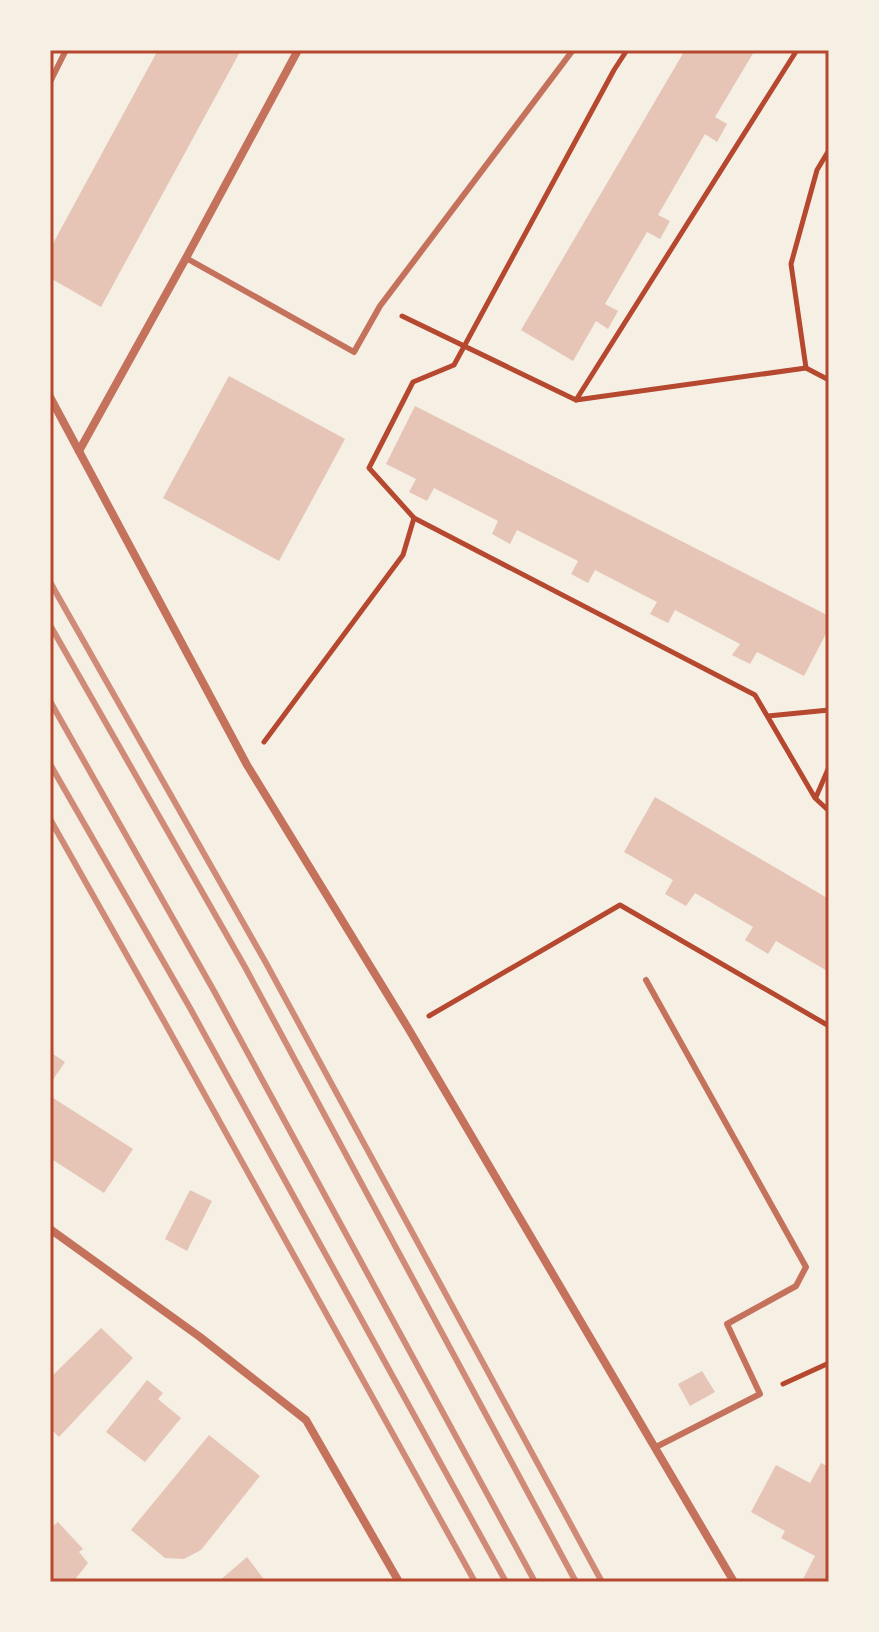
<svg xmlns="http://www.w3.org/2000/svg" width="879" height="1632" viewBox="0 0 879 1632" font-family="'Source Sans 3',sans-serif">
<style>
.building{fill:#e6c5b7}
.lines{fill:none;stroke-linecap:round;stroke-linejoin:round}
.path{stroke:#b5482f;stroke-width:5}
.service{stroke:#c5725c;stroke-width:6}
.minor{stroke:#c5725c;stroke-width:8}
.rail{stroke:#cf8b77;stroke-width:6}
.neatline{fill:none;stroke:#b5482f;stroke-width:3}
</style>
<rect width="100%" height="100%" fill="#f6efe4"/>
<!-- building -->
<g class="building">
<polygon points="158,50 241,50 101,307 50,278 50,249"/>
<polygon points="685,50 755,50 715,117 727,124 717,142 705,134 658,215 670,221 660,239 647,232 605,304 618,311 608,329 596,321 573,361 521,330"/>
<polygon points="229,376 345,439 279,561 163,498"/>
<polygon points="415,406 829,616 829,628 804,676 757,652 750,664 732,655 740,644 675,610 668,623 650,614 657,602 595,570 588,583 571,574 578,561 517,530 510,544 492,534 498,521 434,488 427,501 409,492 416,479 386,464"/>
<polygon points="655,797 829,899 829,972 776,941 768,954 745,940 753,927 695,893 686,906 665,894 673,880 624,852"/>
<polygon points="50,1052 65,1062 50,1084"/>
<polygon points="50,1096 133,1149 104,1193 50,1158"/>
<polygon points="190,1190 212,1201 187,1251 165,1239"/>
<polygon points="101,1328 133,1358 59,1437 50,1428 50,1373 53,1375"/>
<polygon points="702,1371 715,1392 690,1406 678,1384"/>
<polygon points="147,1380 163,1393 158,1399 181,1418 145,1462 106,1432"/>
<polygon points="209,1435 260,1476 201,1550 184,1559 165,1558 131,1530"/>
<polygon points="821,1463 829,1467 829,1582 808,1582 803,1579 815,1556 781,1538 785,1531 751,1512 776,1465 810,1483"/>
<polygon points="58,1522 83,1549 79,1552 88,1563 73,1582 50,1582 50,1528"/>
<polygon points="247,1557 266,1582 218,1582"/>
</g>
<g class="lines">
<!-- path -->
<g class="path">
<polyline points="627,50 614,70 454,365 413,382 369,468 414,518 755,695 815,798 829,811"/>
<polyline points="402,316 576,400 797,50"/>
<polyline points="806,368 791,264 817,170 829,150"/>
<polyline points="576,400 806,368 829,380"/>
<polyline points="768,716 829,710"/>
<polyline points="264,742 403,555 414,518"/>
<polyline points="816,797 829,767"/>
<polyline points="429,1016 620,905 829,1026"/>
<polyline points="783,1384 829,1363"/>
</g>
<!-- service -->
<g class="service">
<polyline points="50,82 66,50"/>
<polyline points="186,258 354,352 380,306 573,50"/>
<polyline points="646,980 806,1267 796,1286 727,1324 760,1394 656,1447"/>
</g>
<!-- minor -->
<g class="minor">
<polyline points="50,397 247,765 408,1028 734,1582"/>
<polyline points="79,451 186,258 298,50"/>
<polyline points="50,1229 200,1337 306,1420 399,1582"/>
</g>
<!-- rail -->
<g class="rail">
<polyline points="50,582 266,963 602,1582"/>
<polyline points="50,625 245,967 576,1582"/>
<polyline points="50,701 214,991 535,1582"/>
<polyline points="50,764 190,1008 506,1582"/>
<polyline points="50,819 165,1023 475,1582"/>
</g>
</g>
<!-- border -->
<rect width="879" height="1632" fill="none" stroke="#f6efe4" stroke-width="104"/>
<rect x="52" y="52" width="775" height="1528" class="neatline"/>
</svg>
